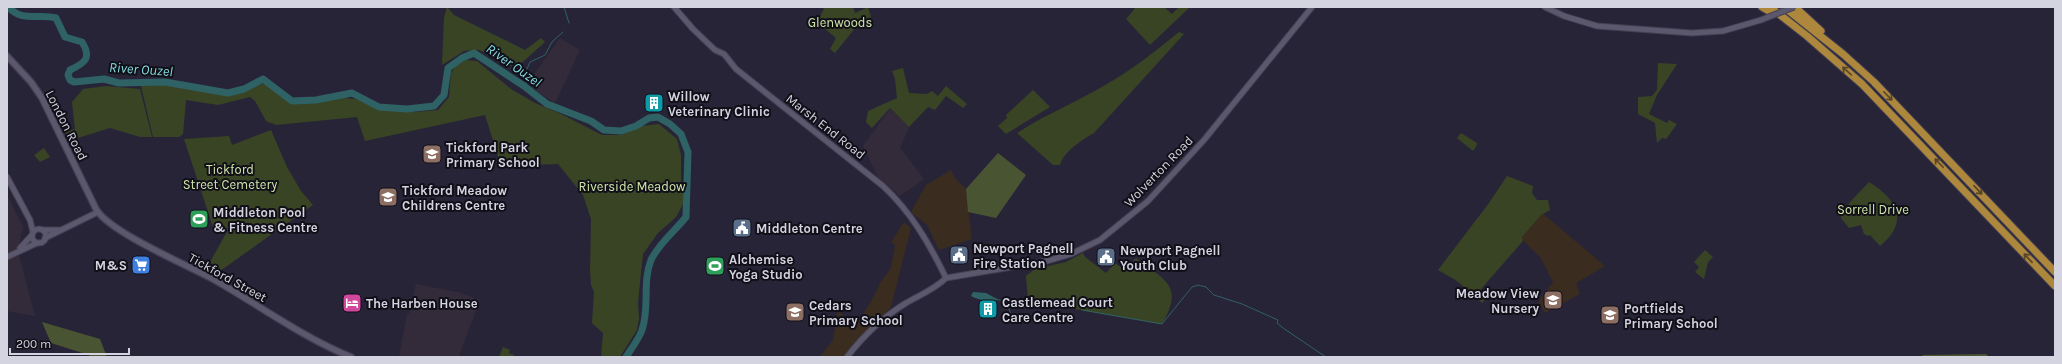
<svg xmlns="http://www.w3.org/2000/svg" width="2062" height="364" viewBox="0 0 2062 364" font-family="Karla,sans-serif">
<style>
.commercial{fill:#3a2c1f}
.industrial{fill:#342b3a}
.green{fill:#394424}
.forest{fill:#495432}
.water{fill:#2e6265}
.lines{fill:none;stroke-linecap:round;stroke-linejoin:round}
.stream{stroke:#2e6265;stroke-width:1}
.river{stroke:#2e6265;stroke-width:7}
.tertiary-casing{stroke:#444051;stroke-width:7}
.secondary-casing{stroke:#444051;stroke-width:8}
.motorway-casing{stroke:#444051;stroke-width:9}
.tertiary{stroke:#5b576d;stroke-width:5}
.secondary{stroke:#5b576d;stroke-width:5.5}
.motorway{stroke:#ad873c;stroke-width:7}
.tertiary-bridge-casing{stroke:#444051;stroke-width:7;stroke-linecap:butt}
.tertiary-bridge{stroke:#5b576d;stroke-width:5}
.oneway{stroke:#574528}
.labels{text-anchor:middle;stroke-width:4;stroke-linejoin:round;paint-order:stroke}
.park-label{font-size:13px;fill:#d0e7a8;stroke:#110f18}
.poi-label{font-size:13px;font-weight:bold;fill:#d4d3e0;stroke:#110f18;text-anchor:start}
.street-label{font-size:13px;fill:#d4d3e0;stroke:#110f18}
.water-label{font-size:14px;font-style:italic;fill:#85dee3;stroke:#110f18}
</style>
<rect width="100%" height="100%" fill="#282438"/>
<!-- commercial -->
<g class="commercial">
<polygon points="951,170 954,177 966,189 972,239 939,250 927,225 911,212 926,185"/>
<polygon points="1541,212 1605,266 1576,283 1580,294 1545,313 1538,302 1553,282 1541,258 1521,238"/>
<polygon points="904,222 911,228 891,307 842,357 820,357 833,340 838,310 854,328 872,300 880,283 891,268 895,245 891,242"/>
</g>
<!-- industrial -->
<g class="industrial">
<polygon points="560,38 580,50 555,103 536,91 538,87 530,80"/>
<polygon points="890,109 909,127 900,148 924,179 900,196 878,177 863,146"/>
<polygon points="7,195 23,227 17,255 19,255 35,316 7,311"/>
<polygon points="416,284 461,293 480,300 459,355 462,357 399,357 407,314 409,314"/>
</g>
<!-- green -->
<g class="green">
<polygon points="447,7 454,15 525,50 541,38 545,42 516,68 479,50 464,51 442,65 444,18"/>
<polygon points="822,7 853,7 855,13 868,7 871,17 860,22 835,53 830,49 836,38 817,22 824,9"/>
<polygon points="1136,7 1164,7 1172,14 1179,7 1190,7 1150,45 1126,19"/>
<path d="M1179,32L1184,34L1094,133C1082,140 1064,151 1060,165H1053L1017,133C1046,114 1077,102 1107,84C1133,69 1156,51 1179,32Z"/>
<polygon points="466,60 477,61 511,89 535,103 559,113 602,135 620,135 642,126 659,124 677,139 681,155 681,181 684,189 683,204 676,217 658,233 643,254 638,302 639,319 637,330 620,357 601,357 603,333 592,323 594,292 591,285 590,271 591,219 583,195 558,164 501,166 485,115 365,141 357,117 276,125 266,121 255,101 250,97 218,105 186,100 183,134 179,137 153,137 141,86 163,84 225,95 244,91 260,84 265,84 287,101 305,103 345,98 356,99 380,109 415,112 438,110 449,97 451,73 455,66"/>
<polygon points="1658,63 1677,64 1657,95 1649,114 1667,123 1669,120 1677,124 1666,139 1662,138 1657,143 1655,123 1638,114 1638,97 1652,96 1657,90"/>
<polygon points="903,68 909,93 927,94 932,91 938,96 946,86 967,104 963,108 946,96 935,110 928,107 909,127 890,108 872,128 866,122 868,111 897,98 895,79 892,71"/>
<polygon points="106,86 140,89 152,137 140,137 110,128 68,141 65,132 75,129 72,102 83,89"/>
<polygon points="1033,90 1050,107 1006,134 998,126 1007,118 1006,115"/>
<polygon points="271,130 287,167 301,191 313,205 220,271 210,262 228,230 214,230 184,139 229,136 232,145"/>
<polygon points="1461,133 1477,143 1477,145 1473,151 1457,138"/>
<polygon points="44,148 50,157 40,162 34,155"/>
<polygon points="1507,176 1533,186 1532,193 1537,200 1548,200 1550,210 1541,215 1522,237 1523,241 1481,289 1486,299 1482,303 1457,281 1438,270 1489,203"/>
<path d="M1869,182C1897,199 1910,222 1880,246L1870,235L1868,236L1864,234L1861,225L1849,228L1841,218V214L1851,201Z"/>
<polygon points="1705,250 1713,257 1708,262 1704,279 1695,272 1699,267 1694,262"/>
<path d="M1083,253L1085,257L1106,273L1115,263L1125,270L1136,258C1164,280 1185,285 1162,324L1028,301L1026,276L1035,269L1066,262Z"/>
<polygon points="503,347 510,350 509,353 514,355 514,357 499,357"/>
</g>
<!-- forest -->
<g class="forest">
<polygon points="998,153 1026,175 996,218 968,212 966,189"/>
<polygon points="42,322 100,339 107,357 90,357 89,355 51,343"/>
<polygon points="1986,354 1989,357 1920,357 1923,355"/>
</g>
<!-- water -->
<path class="water" d="M973,292L986,293L999,300C988,301 981,301 971,296Z"/>
<g class="lines">
<!-- stream -->
<g class="stream">
<polyline points="564,7 569,23"/>
<polyline points="524,86 528,80 526,71 530,62 545,55 552,42 563,32"/>
<polyline points="999,300 1006,302 1011,314"/>
<polyline points="1082,310 1162,324 1192,287 1198,285 1206,287 1214,295 1242,304 1278,320 1277,323 1283,328 1326,357"/>
</g>
<!-- river -->
<path class="river" d="M8,7C24,23 37,13 56,18L65,37L82,42C92,58 85,63 70,70L68,75L70,80L74,82L104,79L119,83L165,82L228,93L244,89L263,79L292,101L316,100L352,93L379,107L407,109L434,106L444,95L448,68L462,58L474,53L524,86L547,104L591,121L604,130L621,131L636,126L649,118L658,117L670,124L681,134L688,152L686,217C675,231 659,243 651,260C642,282 650,308 642,330C639,339 631,349 626,357"/>
<!-- tertiary casing -->
<g class="tertiary-casing">
<g id="tertiary">
<path d="M674,7L693,29L715,50L724,54L736,69L883,186C911,212 929,243 946,278"/>
<polyline points="1545,7 1564,16 1597,26 1692,33 1723,31 1761,20"/>
<polyline points="7,177 30,220 33,232"/>
<circle cx="39" cy="236" r="7"/>
<polyline points="43,230 60,230"/>
<polyline points="45,238 98,212"/>
<polyline points="20,248 32,235"/>
<polyline points="7,257 37,243"/>
<path d="M847,357C864,335 883,317 906,303C920,295 935,289 946,278L1047,261L1071,254L1100,240L1148,201L1204,140L1312,7"/>
</g>
</g>
<!-- secondary casing -->
<g class="secondary-casing">
<path id="secondary" d="M7,56L31,82L42,98L96,209C109,232 187,265 213,279C259,305 302,337 351,357"/>
</g>
<!-- motorway casing -->
<g class="motorway-casing">
<g id="motorway">
<polyline points="1762,7 1774,14"/>
<polyline points="1770,7 1807,36 1862,84 2055,286"/>
<polyline points="1784,7 1843,54 1874,82 2055,272"/>
<polyline points="1795,7 1821,31"/>
</g>
</g>
<!-- tertiary -->
<use href="#tertiary" class="tertiary"/>
<!-- secondary -->
<use href="#secondary" class="secondary"/>
<!-- motorway -->
<use href="#motorway" class="motorway"/>
<!-- tertiary-bridge casing -->
<g class="tertiary-bridge-casing">
<polyline id="tertiary-bridge" points="1761,20 1794,7"/>
</g>
<!-- tertiary-bridge -->
<use href="#tertiary-bridge" class="tertiary-bridge"/>
</g>
<!-- one-way arrows -->
<defs><path id="oneway-shaft" d="M-6 0H5M1.5-3L5.5 0L1.5 3" fill="none" stroke-width="1.6" stroke-linecap="round" stroke-linejoin="round"/></defs>
<g class="oneway">
<use href="#oneway-shaft" transform="translate(1847 71) rotate(-138)"/>
<use href="#oneway-shaft" transform="translate(1888 96) rotate(45)"/>
<use href="#oneway-shaft" transform="translate(1939 163) rotate(-134)"/>
<use href="#oneway-shaft" transform="translate(1978 190) rotate(47)"/>
<use href="#oneway-shaft" transform="translate(2028 258) rotate(-133)"/>
</g>
<!-- icons -->
<defs>
<g id="building-square" transform="scale(1)"><rect x="-9" y="-9" width="18" height="18" rx="4" fill="#0f9aa8" stroke="#110f18"/><path d="M-4-6H4V6H1V3H-1V6H-4ZM-2.5-4.3h1.7v1.8h-1.7ZM.8-4.3h1.7v1.8H.8ZM-2.5-1h1.7V.8h-1.7ZM.8-1h1.7V.8H.8Z" fill="#fff"/></g>
<g id="school-square" transform="scale(1)"><rect x="-9" y="-9" width="18" height="18" rx="4" fill="#8d6e63" stroke="#110f18"/><path d="M0-5L7-2L0 1L-7-2ZM-4 1L0 2.5L4 1V4Q0 6-4 4Z" fill="#fff"/></g>
<g id="stadium-square" transform="scale(1)"><rect x="-9" y="-9" width="18" height="18" rx="4" fill="#2e9e5b" stroke="#110f18"/><path d="M0-5a6.5 5 0 1 0 0 10a6.5 5 0 1 0 0-10ZM-3.5-1.8h7v3.6h-7Z" fill="#fff"/></g>
<g id="civic-square" transform="scale(1)"><rect x="-9" y="-9" width="18" height="18" rx="4" fill="#5c6f8a" stroke="#110f18"/><path d="M-.6-6.5H3V-4.5H.6V-3L4-1V1h2V6H-6V1h2V-1L-.6-3ZM-1.2 2.5V6h2.4V2.5Z" fill="#fff"/></g>
<g id="supermarket-square" transform="scale(1)"><rect x="-9" y="-9" width="18" height="18" rx="4" fill="#3f7fe0" stroke="#110f18"/><path d="M-6-5.5h2.5l.6 2H6L4.5 2H-2.5L-4.4-4H-6ZM-1.5 3.2a1.3 1.3 0 1 0 .1 0ZM3 3.2a1.3 1.3 0 1 0 .1 0Z" fill="#fff"/></g>
<g id="hotel-square" transform="scale(1)"><rect x="-9" y="-9" width="18" height="18" rx="4" fill="#d1479c" stroke="#110f18"/><path d="M-6-4.5h1.5V1H6V5H4.5V3h-9V5H-6ZM-4 0a1.8 1.8 0 1 1 3.6 0ZM.5 0V-2.5h3Q6-2.5 6 0Z" fill="#fff"/></g>
</defs>
<g fill-rule="evenodd">
<use href="#building-square" x="654" y="103"/>
<use href="#school-square" x="432" y="154"/>
<use href="#school-square" x="388" y="197"/>
<use href="#stadium-square" x="199" y="219"/>
<use href="#civic-square" x="742" y="228"/>
<use href="#civic-square" x="959" y="255"/>
<use href="#civic-square" x="1106" y="257"/>
<use href="#supermarket-square" x="141" y="265"/>
<use href="#stadium-square" x="715" y="266"/>
<use href="#school-square" x="1553" y="300"/>
<use href="#hotel-square" x="352" y="303"/>
<use href="#building-square" x="988" y="309"/>
<use href="#school-square" x="795" y="312"/>
<use href="#school-square" x="1610" y="315"/>
</g>
<g class="labels">
<!-- park labels -->
<g class="park-label">
<text x="840" y="27">Glenwoods</text>
<text x="230" y="174">Tickford<tspan x="230" dy="15">Street Cemetery</tspan></text>
<text x="632" y="191">Riverside Meadow</text>
<text x="1873" y="214">Sorrell Drive</text>
</g>
<!-- poi labels -->
<g class="poi-label">
<text x="668" y="101">Willow<tspan x="668" dy="15">Veterinary Clinic</tspan></text>
<text x="446" y="152">Tickford Park<tspan x="446" dy="15">Primary School</tspan></text>
<text x="402" y="195">Tickford Meadow<tspan x="402" dy="15">Childrens Centre</tspan></text>
<text x="213" y="217">Middleton Pool<tspan x="213" dy="15">&amp; Fitness Centre</tspan></text>
<text x="756" y="233">Middleton Centre</text>
<text x="973" y="253">Newport Pagnell<tspan x="973" dy="15">Fire Station</tspan></text>
<text x="1120" y="255">Newport Pagnell<tspan x="1120" dy="15">Youth Club</tspan></text>
<text x="729" y="264">Alchemise<tspan x="729" dy="15">Yoga Studio</tspan></text>
<text x="127" y="270" text-anchor="end">M&amp;S</text>
<text x="1539" y="298" text-anchor="end">Meadow View<tspan x="1539" dy="15">Nursery</tspan></text>
<text x="1002" y="307">Castlemead Court<tspan x="1002" dy="15">Care Centre</tspan></text>
<text x="366" y="308">The Harben House</text>
<text x="809" y="310">Cedars<tspan x="809" dy="15">Primary School</tspan></text>
<text x="1624" y="313">Portfields<tspan x="1624" dy="15">Primary School</tspan></text>
</g>
<!-- street labels -->
<g class="street-label">
<text transform="translate(67 125) rotate(63)" y="5">London Road</text>
<text transform="translate(826 126) rotate(38)" y="5">Marsh End Road</text>
<text transform="translate(1158 171) rotate(-46)" y="5">Wolverton Road</text>
<text transform="translate(228 277) rotate(29)" y="5">Tickford Street</text>
</g>
<!-- water labels -->
<g class="water-label">
<text transform="translate(514 65) rotate(35)" y="5">River Ouzel</text>
<text transform="translate(141 69) rotate(4)" y="5">River Ouzel</text>
</g>
</g>
<!-- border -->
<rect width="2062" height="364" fill="none" stroke="#d4d3e0" stroke-width="16"/>
<!-- scale -->
<path d="M10 348v6h119v-6" fill="none" stroke="#d4d3e0" stroke-width="2"/>
<text x="16" y="348" font-size="12" fill="#d4d3e0" stroke="#110f18" stroke-width="3" paint-order="stroke">200 m</text>
</svg>
